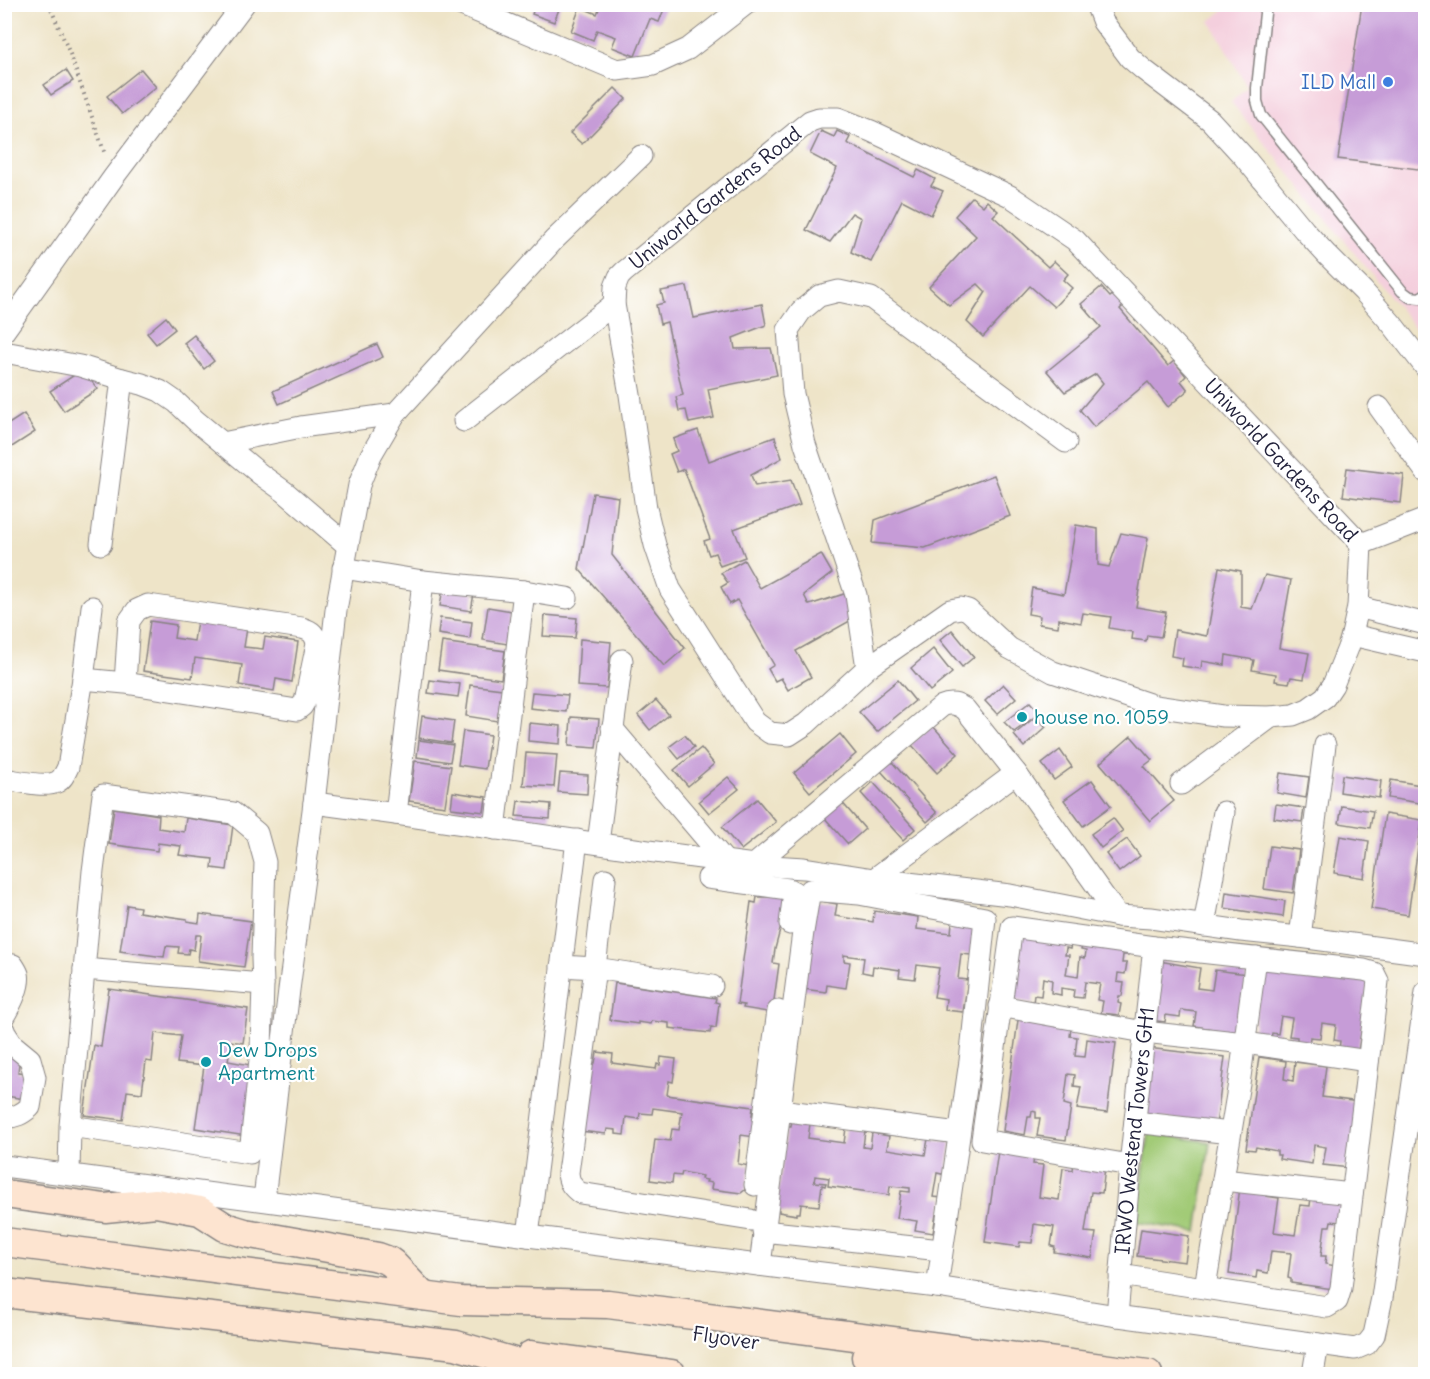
<svg xmlns="http://www.w3.org/2000/svg" width="1430" height="1379" viewBox="0 0 1430 1379" font-family="Delius,sans-serif">
<style>
.built{fill:#f4cfdd}
.green{fill:#a2cb77;stroke:#627659;stroke-width:1.5}
.building{fill:#c69cd7}
.lines{fill:none;stroke-linecap:round;stroke-linejoin:round}
.lane-casing{stroke:#888382;stroke-width:13}
.street-casing{stroke:#888382;stroke-width:23}
.secondary-casing{stroke:#888382;stroke-width:31}
.path{stroke:#888382;stroke-width:4;stroke-dasharray:1.5 4.5;stroke-linecap:butt}
.lane{stroke:#fff;stroke-width:10}
.street{stroke:#fff;stroke-width:21}
.secondary{stroke:#fde4d0;stroke-width:28}
.shop-dot{fill:#3f7fe0;stroke:#fff;stroke-width:2}
.culture-dot{fill:#0f9aa8;stroke:#fff;stroke-width:2}
.labels{text-anchor:middle;stroke-width:4.5;stroke-linejoin:round;paint-order:stroke}
.shop-label{font-size:20px;fill:#366cbe;stroke:#fff;text-anchor:end}
.street-label{font-size:20px;fill:#22223b;stroke:#fff}
.culture-label{font-size:20px;fill:#0d838f;stroke:#fff;text-anchor:start}
</style>
<rect width="100%" height="100%" fill="#fff"/>
<filter id="ink" filterUnits="userSpaceOnUse"><feTurbulence type="fractalNoise" baseFrequency=".0167" numOctaves="2"/><feDisplacementMap in="SourceGraphic" scale="12" xChannelSelector="R" yChannelSelector="G"/><feConvolveMatrix kernelMatrix="1 2 1 2 8 2 1 2 1" color-interpolation-filters="sRGB"/></filter>
<filter id="wash" filterUnits="userSpaceOnUse"><feTurbulence type="fractalNoise" baseFrequency=".008" numOctaves="4" result="noise"/><feDisplacementMap in="SourceGraphic" scale="24" xChannelSelector="R" yChannelSelector="G"/><feGaussianBlur stdDeviation="1.35" result="paint"/><feColorMatrix in="noise" values="0 0 0 0 0 0 0 0 0 0 0 0 0 0 0 0 0 1.4 0 .05"/><feComposite in="paint" operator="in"/></filter>
<g filter="url(#wash)">
<rect width="100%" height="100%" fill="#eee4c8"/>
<!-- built -->
<polygon class="built" points="1230,5 1425,5 1425,340 1231,102 1247,87 1210,21"/>
<!-- green -->
<polygon class="green" points="1149,1133 1210,1142 1197,1232 1136,1222"/>
<g id="blocks">
<!-- building -->
<g class="building">
<polygon points="531,4 561,4 554,22 532,14 535,6"/>
<polygon points="601,4 666,4 659,22 650,19 635,56 612,47 616,37 597,30 593,40 571,31 580,7 597,14"/>
<polygon points="1362,4 1426,4 1426,170 1338,159"/>
<polygon points="141,69 156,87 122,114 107,96"/>
<polygon points="66,70 73,81 51,95 44,85"/>
<polygon points="615,88 626,99 582,144 570,133"/>
<polygon points="821,131 834,137 837,131 850,137 847,143 914,177 918,170 935,179 931,186 943,191 931,215 902,200 871,262 851,252 861,218 852,213 830,242 806,230 837,168 810,154"/>
<polygon points="972,197 983,206 987,201 998,211 993,216 1048,267 1054,261 1068,274 1063,280 1072,288 1054,307 1030,286 983,337 967,322 986,292 978,284 949,305 929,287 976,236 955,216"/>
<polygon points="687,286 694,318 762,304 766,325 733,338 735,349 771,348 777,375 708,389 714,418 689,423 686,410 679,411 676,397 683,395 667,322 660,324 656,305 664,303 661,291"/>
<polygon points="1101,287 1110,297 1115,293 1125,304 1120,309 1168,366 1174,361 1186,376 1181,381 1188,390 1168,407 1148,382 1094,427 1080,410 1103,383 1096,374 1065,392 1047,371 1101,327 1081,304"/>
<polygon points="166,317 175,329 156,344 147,333"/>
<polygon points="194,335 214,361 204,369 184,343"/>
<polygon points="377,344 383,357 279,404 273,391"/>
<polygon points="82,370 98,389 64,411 50,391"/>
<polygon points="24,414 35,432 4,452 4,427"/>
<polygon points="698,430 709,461 775,437 782,458 751,475 755,486 791,480 800,505 734,529 745,557 720,566 715,553 709,555 704,541 710,539 684,469 677,472 670,454 677,451 673,439"/>
<polygon points="1347,468 1404,475 1401,503 1343,496"/>
<polygon points="994,475 1010,516 925,548 872,543 875,520"/>
<polygon points="593,493 618,497 612,555 685,648 664,666 579,569"/>
<polygon points="1076,525 1098,529 1098,565 1109,567 1121,533 1148,538 1136,607 1166,612 1161,637 1147,635 1146,641 1132,639 1133,632 1109,628 1111,617 1083,613 1081,623 1059,619 1058,627 1039,624 1040,616 1028,614 1032,588 1064,594"/>
<polygon points="821,554 832,573 804,595 809,605 844,594 857,617 796,651 811,677 788,690 781,678 775,681 768,669 774,665 737,600 730,604 721,587 728,583 721,573 744,560 760,588"/>
<polygon points="1219,567 1241,571 1241,607 1252,609 1265,575 1291,580 1279,648 1309,653 1304,679 1291,677 1289,683 1275,681 1276,674 1252,670 1254,660 1226,655 1225,665 1202,661 1201,669 1182,666 1183,658 1171,656 1175,630 1207,636"/>
<polygon points="443,588 474,593 471,611 440,606"/>
<polygon points="488,607 512,611 507,644 483,640"/>
<polygon points="545,615 577,618 575,638 543,636"/>
<polygon points="440,618 472,622 470,639 438,634"/>
<polygon points="150,621 176,625 174,638 194,641 197,621 247,628 244,647 263,649 265,637 298,642 292,682 276,679 274,691 239,685 242,665 195,658 192,678 143,671"/>
<polygon points="952,630 974,657 962,667 940,640"/>
<polygon points="580,639 611,642 607,688 577,686"/>
<polygon points="442,642 505,651 501,679 438,670"/>
<polygon points="933,649 952,673 930,691 911,668"/>
<polygon points="430,680 460,684 458,697 428,693"/>
<polygon points="898,680 915,701 877,732 859,712"/>
<polygon points="1003,684 1016,698 997,714 985,701"/>
<polygon points="470,685 502,689 497,721 466,716"/>
<polygon points="532,692 568,695 566,712 530,708"/>
<polygon points="656,700 669,715 650,730 638,715"/>
<polygon points="1030,702 1040,713 1014,732 1004,722"/>
<polygon points="422,716 454,721 451,743 419,738"/>
<polygon points="1036,716 1046,727 1024,747 1014,735"/>
<polygon points="571,717 599,719 596,748 569,746"/>
<polygon points="529,723 561,726 560,744 528,741"/>
<polygon points="932,725 958,754 937,773 911,744"/>
<polygon points="463,731 490,735 485,769 458,765"/>
<polygon points="840,734 856,754 810,792 794,773"/>
<polygon points="685,735 694,747 679,759 669,747"/>
<polygon points="1131,736 1152,760 1144,766 1174,801 1150,821 1100,763"/>
<polygon points="419,740 453,745 450,762 417,757"/>
<polygon points="701,748 714,764 688,786 674,770"/>
<polygon points="1060,750 1072,767 1054,780 1042,764"/>
<polygon points="526,753 557,755 554,787 523,785"/>
<polygon points="415,761 451,766 445,806 409,801"/>
<polygon points="892,762 937,813 927,822 881,771"/>
<polygon points="560,773 588,775 587,794 558,792"/>
<polygon points="1280,773 1309,777 1306,798 1277,793"/>
<polygon points="1342,775 1381,781 1379,798 1340,792"/>
<polygon points="728,777 739,789 709,813 699,801"/>
<polygon points="1092,780 1111,806 1083,826 1064,800"/>
<polygon points="1391,780 1426,786 1426,804 1388,798"/>
<polygon points="873,782 915,829 903,840 861,793"/>
<polygon points="453,792 486,797 484,812 451,808"/>
<polygon points="757,799 776,822 741,850 722,827"/>
<polygon points="840,800 865,829 848,844 823,816"/>
<polygon points="518,801 551,804 550,819 516,816"/>
<polygon points="1276,804 1304,808 1302,822 1274,818"/>
<polygon points="1342,806 1373,811 1370,828 1339,823"/>
<polygon points="114,808 159,815 158,828 184,832 186,818 233,825 227,870 212,868 213,859 179,855 181,846 158,843 157,851 109,844"/>
<polygon points="1385,814 1422,820 1408,915 1371,909"/>
<polygon points="1113,818 1123,831 1101,848 1091,834"/>
<polygon points="1340,836 1369,841 1364,878 1334,873"/>
<polygon points="1127,839 1140,856 1119,872 1106,854"/>
<polygon points="1270,846 1299,850 1293,893 1264,889"/>
<polygon points="1226,892 1285,901 1283,917 1224,908"/>
<polygon points="757,897 786,897 784,915 775,949 773,963 779,964 773,1007 768,1007 767,1012 743,1008 744,1005 737,1004 751,902 756,903"/>
<polygon points="815,900 837,904 835,916 873,922 874,911 918,917 917,929 951,933 952,922 975,925 971,955 961,954 958,979 968,980 963,1012 945,1010 946,999 934,997 939,968 917,965 915,979 899,977 900,970 873,966 872,974 862,972 864,958 844,955 844,961 850,962 846,988 827,985 826,992 803,989"/>
<polygon points="127,905 140,907 139,912 187,919 187,921 199,923 200,914 251,921 244,967 198,961 201,935 196,935 194,950 189,949 188,954 178,953 179,947 166,946 164,957 120,951"/>
<polygon points="1022,930 1072,937 1070,949 1066,948 1065,955 1069,955 1066,975 1078,977 1080,957 1085,958 1086,951 1081,950 1083,939 1129,946 1128,955 1123,955 1122,963 1127,963 1125,974 1118,973 1117,982 1124,983 1122,996 1119,996 1118,1003 1121,1004 1119,1015 1101,1013 1103,1001 1097,1000 1100,984 1085,982 1083,998 1073,997 1074,990 1061,988 1061,995 1051,993 1052,980 1043,978 1041,996 1034,995 1033,1003 1012,1000"/>
<polygon points="1159,961 1200,968 1197,988 1212,990 1215,970 1247,974 1239,1033 1194,1026 1196,1012 1181,1010 1180,1017 1166,1015 1165,1022 1150,1020"/>
<polygon points="1263,965 1369,981 1358,1052 1339,1050 1340,1041 1334,1040 1336,1025 1322,1023 1320,1038 1310,1037 1309,1045 1297,1043 1297,1037 1289,1036 1292,1018 1281,1016 1278,1034 1272,1033 1271,1039 1253,1037"/>
<polygon points="4,975 10,975 4,1004"/>
<polygon points="615,983 716,998 715,1002 719,1003 716,1028 711,1027 710,1033 669,1028 669,1023 652,1021 651,1024 638,1022 638,1024 610,1020"/>
<polygon points="109,989 248,1009 243,1043 231,1041 228,1061 256,1066 246,1136 195,1128 204,1066 177,1063 181,1036 155,1033 152,1062 146,1061 142,1093 127,1091 123,1120 84,1115 94,1045 101,1047"/>
<polygon points="1018,1020 1071,1028 1070,1036 1077,1037 1075,1056 1085,1057 1087,1039 1116,1043 1107,1113 1077,1109 1081,1087 1074,1086 1075,1075 1068,1074 1064,1104 1071,1106 1066,1140 1037,1136 1040,1118 1036,1118 1036,1112 1032,1111 1031,1117 1028,1117 1025,1135 1003,1131"/>
<polygon points="1147,1048 1225,1057 1216,1125 1142,1116"/>
<polygon points="597,1052 613,1054 612,1063 656,1069 657,1064 660,1065 661,1057 676,1059 673,1082 669,1081 667,1095 753,1107 752,1115 758,1115 755,1137 741,1135 738,1164 750,1166 746,1189 741,1193 711,1189 712,1183 706,1182 707,1180 701,1179 702,1176 682,1172 681,1176 673,1175 672,1183 650,1180 655,1139 670,1141 672,1129 679,1130 682,1112 653,1108 652,1114 640,1113 639,1119 626,1117 624,1135 616,1134 616,1130 607,1129 606,1134 580,1131 590,1063 595,1063"/>
<polygon points="5,1053 20,1055 18,1072 29,1073 25,1099 5,1096"/>
<polygon points="1259,1057 1286,1061 1284,1079 1293,1081 1295,1062 1326,1066 1322,1097 1359,1102 1350,1168 1323,1165 1326,1147 1314,1145 1312,1164 1279,1159 1280,1155 1277,1155 1277,1151 1256,1147 1255,1150 1246,1149"/>
<polygon points="792,1121 810,1124 808,1138 844,1143 846,1128 865,1131 863,1147 870,1148 872,1133 889,1136 887,1149 925,1155 928,1139 951,1143 946,1175 937,1173 933,1197 943,1198 941,1215 936,1214 933,1233 915,1230 917,1221 897,1218 901,1191 910,1192 910,1188 890,1186 889,1195 828,1186 829,1178 815,1176 814,1182 826,1183 825,1186 822,1185 819,1206 801,1204 800,1213 797,1213 797,1215 779,1212 779,1210 776,1210 787,1126 791,1126"/>
<polygon points="998,1151 1034,1156 1033,1164 1043,1165 1039,1197 1059,1200 1063,1168 1073,1170 1074,1162 1105,1167 1102,1193 1091,1192 1085,1232 1096,1233 1092,1258 1054,1252 1055,1247 1051,1246 1054,1227 1034,1224 1032,1243 1020,1242 1019,1247 985,1242"/>
<polygon points="1240,1187 1267,1190 1266,1196 1279,1198 1274,1232 1295,1235 1300,1205 1310,1206 1311,1197 1343,1201 1340,1222 1331,1221 1330,1226 1325,1226 1321,1256 1326,1256 1325,1264 1336,1266 1333,1289 1291,1283 1291,1279 1288,1278 1291,1253 1271,1251 1268,1273 1257,1271 1256,1278 1229,1274"/>
<polygon points="1141,1229 1189,1236 1185,1262 1137,1256"/>
</g>
</g>
</g>
<g filter="url(#ink)">
<use href="#blocks" fill-opacity="0" stroke="#888382" stroke-width="1.5"/>
<g class="lines">
<!-- lane casing -->
<g class="lane-casing">
<polyline id="lane" points="1266,4 1257,88 1257,101 1261,115 1402,291 1410,297 1420,298 1426,294"/>
</g>
<!-- street casing -->
<g class="street-casing">
<g id="street">
<polyline points="459,4 617,70 653,65 688,49 746,4"/>
<polyline points="1096,4 1103,22 1130,58 1144,70 1210,120 1244,157 1304,230 1327,255 1363,291 1392,324 1426,368"/>
<polygon points="819,118 838,118 871,131 1010,196 1075,240 1361,544 1358,607 1352,635 1348,648 1333,685 1325,697 1308,709 1293,715 1271,717 1223,716 1155,706 1053,672 1009,648 968,610 961,608 950,610 867,668 806,724 789,735 770,733 755,722 670,589 655,545 646,508 630,395 614,304 615,287 619,277 624,272 810,121"/>
<polyline points="4,331 113,178 244,4"/>
<polyline points="4,352 80,366 122,379 142,384 160,391 176,402 195,420 260,474 285,492 347,545"/>
<polyline points="1379,407 1426,472"/>
<polyline points="464,421 614,304"/>
<polyline points="223,443 301,427 395,414"/>
<polyline points="101,544 122,379"/>
<polyline points="1361,544 1426,519"/>
<polyline points="343,568 423,581 524,591 567,598"/>
<polyline points="1358,607 1426,624"/>
<polyline points="1352,635 1426,652"/>
<polyline points="867,668 856,595 805,444 793,394 788,330 801,311 819,296 839,291 871,298 1066,442"/>
<path d="M83,679L125,683L297,710L302,706L305,701L317,644C315,634 312,631 302,628L148,605L137,610L129,621L125,683"/>
<polyline points="612,728 725,861"/>
<path d="M4,779C18,781 45,788 57,782C63,779 65,773 68,767L83,679L92,607"/>
<polyline points="1181,784 1271,717"/>
<polyline points="314,803 396,814 648,851 754,865 804,868 874,879 1010,895 1118,916 1151,918 1241,931 1300,937 1426,954"/>
<polyline points="396,814 423,581"/>
<polyline points="495,829 524,591"/>
<polyline points="598,843 622,660"/>
<path d="M754,865L942,706C951,702 957,704 965,709L1016,773L1118,916"/>
<polyline points="708,878 788,889 794,892 790,924"/>
<polyline points="605,879 595,968 712,986"/>
<polyline points="874,879 1016,773"/>
<polyline points="1204,926 1224,812"/>
<polyline points="1300,937 1325,745"/>
<path d="M4,964L13,965C15,968 17,971 18,974C21,985 10,1006 4,1016"/>
<path d="M561,966L595,968L568,1173C569,1183 572,1187 580,1193L751,1220"/>
<polyline points="84,969 263,984"/>
<polyline points="1000,1006 1144,1032 1245,1043 1368,1061"/>
<path d="M4,1030L5,1033L13,1045L30,1059L35,1077L30,1107C22,1114 15,1118 4,1117"/>
<polyline points="780,1110 958,1133"/>
<polyline points="1135,1122 1230,1133"/>
<polyline points="4,1166 528,1236 838,1275 937,1287 1117,1316 1355,1349 1367,1344 1374,1335 1382,1298 1426,992"/>
<polyline points="69,1174 70,1126 250,1153 261,1050 263,984 262,958 265,862 257,833 233,813 103,795 93,871 70,1126"/>
<polyline points="1223,1180 1352,1194"/>
<polyline points="755,1185 772,1054 778,1011"/>
<polyline points="264,1199 289,990 314,803 336,610 359,485 371,455 395,414 554,240 641,156"/>
<polyline points="763,1231 941,1250"/>
<polyline points="528,1236 577,840"/>
<polyline points="760,1265 803,932 810,890 859,894 985,918 970,1061 937,1287"/>
<polyline points="1120,1275 1327,1307 1337,1301 1341,1288 1378,981 1374,973 1364,970 1154,947 1012,927 982,1140 1130,1165"/>
<polyline points="1205,1287 1240,1077 1256,958"/>
<path id="s1" d="M1117,1316L1130,1165L1154,947"/>
<polyline points="1313,1374 1318,1344"/>
</g>
</g>
<!-- secondary casing -->
<g class="secondary-casing">
<g id="secondary">
<polyline points="4,1194 105,1208 156,1203 200,1211 225,1227 245,1233 378,1257 389,1261 393,1264 423,1296"/>
<polyline points="4,1242 461,1301 608,1304 1148,1374"/>
<polyline points="4,1293 456,1345 555,1374"/>
<polyline points="531,1355 672,1374"/>
<polyline points="866,1357 992,1374"/>
</g>
</g>
<!-- path -->
<polyline class="path" points="49,4 70,54 105,154"/>
<!-- lane -->
<use href="#lane" class="lane"/>
<!-- street -->
<use href="#street" class="street"/>
<!-- secondary -->
<use href="#secondary" class="secondary"/>
</g>
</g>
<!-- markers -->
<circle class="shop-dot" cx="1388" cy="82" r="6"/>
<g class="culture-dot">
<circle cx="1022" cy="717" r="6"/>
<circle cx="206" cy="1062" r="6"/>
</g>
<g class="labels">
<!-- shop labels -->
<g class="shop-label">
<text x="1376" y="89">ILD Mall</text>
</g>
<!-- street labels -->
<g class="street-label">
<text transform="translate(715 198) rotate(-39)" y="7">Uniworld Gardens Road</text>
<text transform="translate(1281 460) rotate(47)" y="7">Uniworld Gardens Road</text>
<text dy="7" stroke="none"><textPath href="#s1" startOffset="186">IRWO Westend Towers GH1</textPath></text>
<text transform="translate(726 1338) rotate(8)" y="7">Flyover</text>
</g>
<!-- culture labels -->
<g class="culture-label">
<text x="1034" y="724">house no. 1059</text>
<text x="218" y="1057">Dew Drops<tspan x="218" dy="23">Apartment</tspan></text>
</g>
</g>
<!-- margin -->
<rect width="1430" height="1379" fill="none" stroke="#fff" stroke-width="24"/>
</svg>
